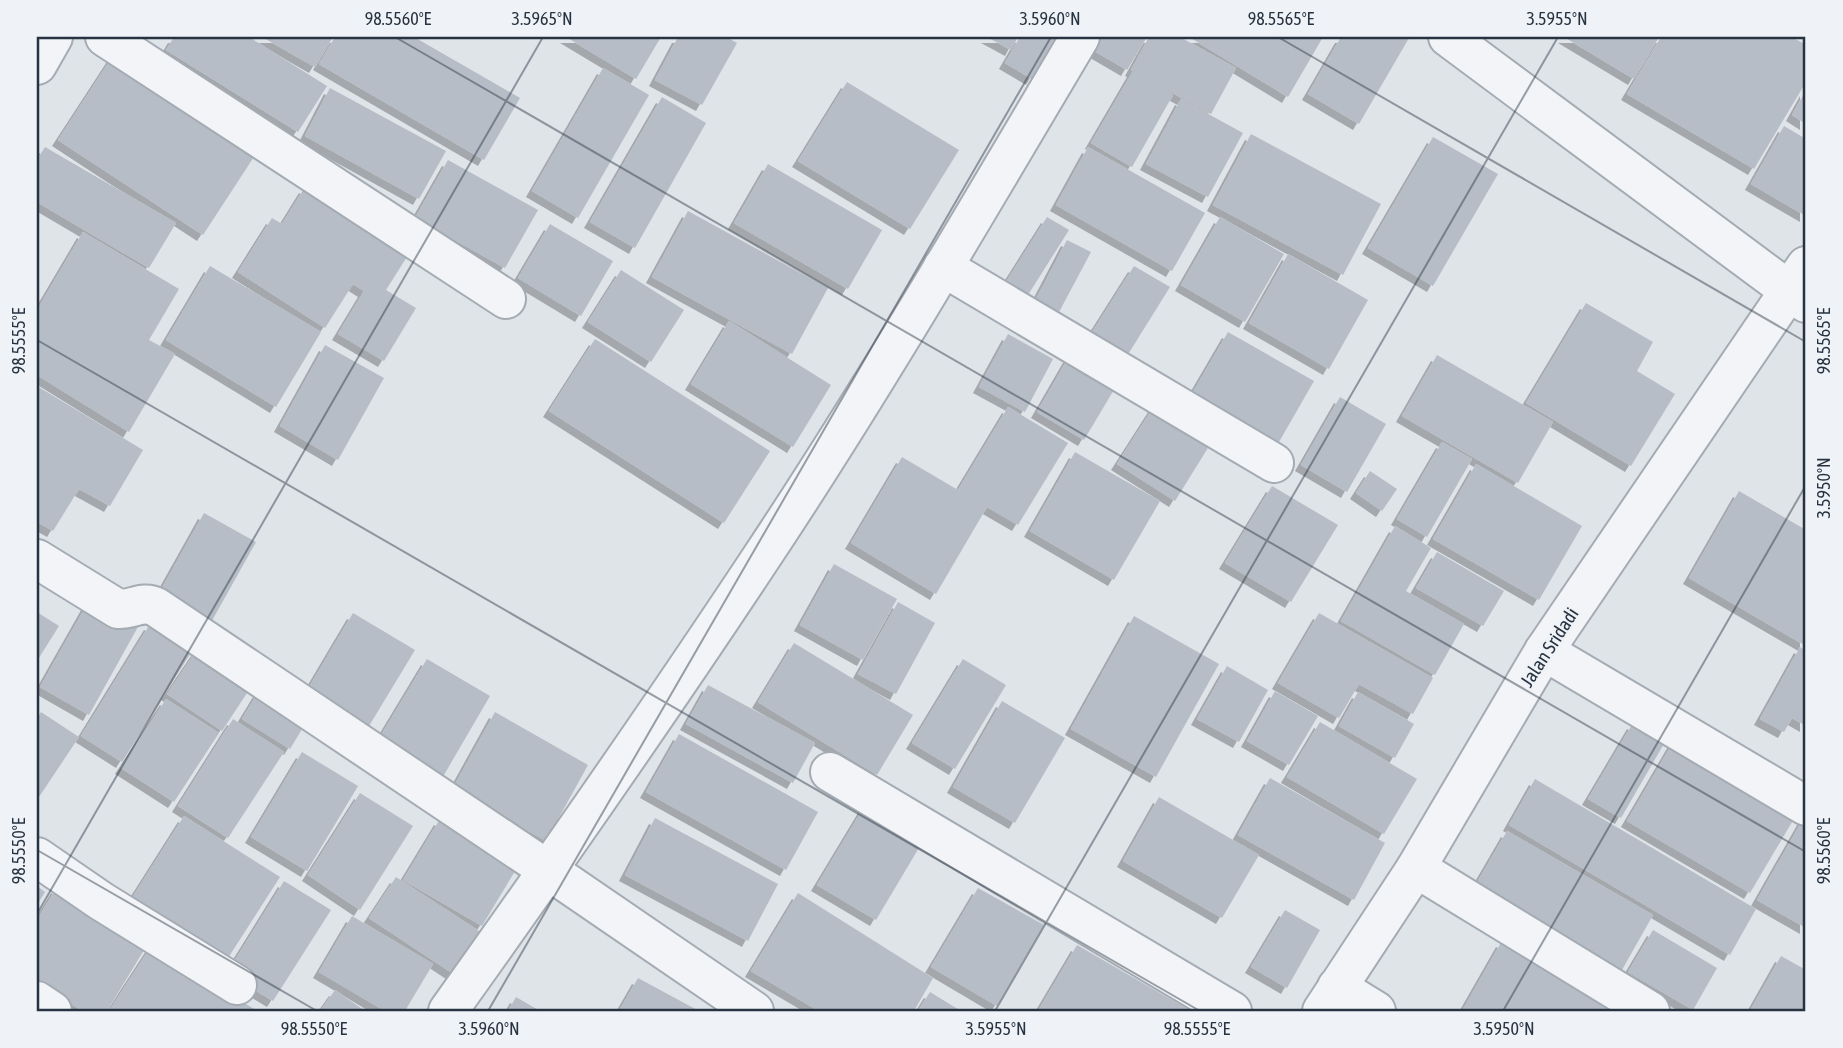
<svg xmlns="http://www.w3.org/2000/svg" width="1843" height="1048" viewBox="0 0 1843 1048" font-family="'Asap Condensed',sans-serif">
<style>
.building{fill:#b6bdc6;filter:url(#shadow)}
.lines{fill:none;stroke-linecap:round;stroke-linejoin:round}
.minor-casing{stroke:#a4abb3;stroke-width:42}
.minor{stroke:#f2f4f7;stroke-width:38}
.ticks{fill:none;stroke:#273341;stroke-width:2;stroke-opacity:0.45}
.labels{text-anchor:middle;stroke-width:5;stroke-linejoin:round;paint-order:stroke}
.street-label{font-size:19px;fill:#273341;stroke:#eff3f7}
.neatline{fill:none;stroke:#273341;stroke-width:2.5}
.ticks-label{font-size:18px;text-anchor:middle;fill:#273341}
</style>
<defs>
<filter id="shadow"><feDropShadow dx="-6" dy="6" stdDeviation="0" flood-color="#0004"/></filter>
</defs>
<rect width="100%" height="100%" fill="#dfe4e9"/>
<!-- building -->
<g class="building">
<polygon points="174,37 249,37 327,86 298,132 166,50"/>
<polygon points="262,37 333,37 315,67"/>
<polygon points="335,37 414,37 520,98 484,160 319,64"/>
<polygon points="566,37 661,37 636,79"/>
<polygon points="678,37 726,37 737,43 702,105 655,80"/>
<polygon points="987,37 1018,37 1011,50"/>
<polygon points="1020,37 1052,37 1055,39 1032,79 1005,63"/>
<polygon points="1099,37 1147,37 1127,70 1091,49"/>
<polygon points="1149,37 1180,37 1236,68 1211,114 1156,84 1173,95 1132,167 1091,143 1133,71 1131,70"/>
<polygon points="1189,37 1323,37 1288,97"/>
<polygon points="1341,37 1409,38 1359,124 1308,94"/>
<polygon points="1564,37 1659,37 1634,79"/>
<polygon points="1661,37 1792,37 1806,45 1806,82 1754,169 1627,94"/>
<polygon points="118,48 263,143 203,235 58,140"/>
<polygon points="603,68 649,95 578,218 532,191"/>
<polygon points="847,82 959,150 910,229 798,161"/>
<polygon points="330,88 446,151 419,199 305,136"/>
<polygon points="1806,90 1806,124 1792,115"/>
<polygon points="662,97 706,123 635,248 590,222"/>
<polygon points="1181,99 1243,133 1208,197 1146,164"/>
<polygon points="1784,126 1806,139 1806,216 1751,184"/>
<polygon points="1251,134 1381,204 1343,275 1213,205"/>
<polygon points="1433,137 1498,174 1433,286 1368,248"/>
<polygon points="45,147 176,223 149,268 37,202 37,160"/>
<polygon points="1088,147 1205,213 1172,271 1056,205"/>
<polygon points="448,160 538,210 505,268 415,218"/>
<polygon points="768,164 882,230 848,289 734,223"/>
<polygon points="305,187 410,252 386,290 416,308 384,361 338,334 364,291 353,284 325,328 238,272 272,218 282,224"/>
<polygon points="688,211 828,288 792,354 652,277"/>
<polygon points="1047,217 1069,230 1028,295 1006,282"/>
<polygon points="1220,217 1284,254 1245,322 1181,285"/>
<polygon points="550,224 613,261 581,316 518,278"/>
<polygon points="83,232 179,289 149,340 175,354 129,432 37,375 37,310"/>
<polygon points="1067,240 1091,252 1058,314 1035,301"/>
<polygon points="1288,254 1368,300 1329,369 1249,323"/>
<polygon points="210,266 321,332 276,407 166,340"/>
<polygon points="1134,266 1170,287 1127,356 1091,334"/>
<polygon points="621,270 684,310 651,362 588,322"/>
<polygon points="1586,303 1653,342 1637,371 1675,394 1631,466 1526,403"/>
<polygon points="729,321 831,385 793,447 691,384"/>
<polygon points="1228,332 1314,381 1279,442 1193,392"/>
<polygon points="1008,334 1053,359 1025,412 979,387"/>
<polygon points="595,339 770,451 724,523 549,411"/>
<polygon points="325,345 384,378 338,460 280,426"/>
<polygon points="1070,355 1118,383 1084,440 1037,412"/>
<polygon points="1437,355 1553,422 1518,483 1402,416"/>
<polygon points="37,386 143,450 110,506 79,489 53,531 37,522"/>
<polygon points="1340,397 1386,424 1347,492 1301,465"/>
<polygon points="1158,400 1216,435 1175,501 1117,464"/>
<polygon points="1008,407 1068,443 1018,525 987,507 936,594 851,543 902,457 958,490"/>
<polygon points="1442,442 1472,459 1427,537 1397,519"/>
<polygon points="1075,452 1160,501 1114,580 1030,531"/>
<polygon points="1476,464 1582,526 1539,600 1433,539"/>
<polygon points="1370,471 1397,489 1382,511 1356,493"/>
<polygon points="1272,486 1338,525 1291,602 1225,563"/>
<polygon points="1739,491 1806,530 1806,646 1689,578"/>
<polygon points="204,513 256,542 209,626 157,597"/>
<polygon points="1395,526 1431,548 1406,591 1464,624 1435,675 1341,621"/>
<polygon points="1437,552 1504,591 1483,626 1416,588"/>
<polygon points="834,564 897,599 863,660 800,625"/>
<polygon points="90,599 139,625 89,715 40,687"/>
<polygon points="898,602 935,623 896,694 858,674"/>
<polygon points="37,612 59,626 37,661"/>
<polygon points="353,613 415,650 366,731 305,694"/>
<polygon points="1319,613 1433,678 1413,714 1359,684 1339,718 1278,683"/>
<polygon points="1134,616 1219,664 1156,777 1071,729"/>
<polygon points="150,624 192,651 122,762 81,736"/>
<polygon points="794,643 913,715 877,775 758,702"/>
<polygon points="1800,647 1806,651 1806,726 1792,718 1784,732 1760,719"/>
<polygon points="197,650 251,687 222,731 167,694"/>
<polygon points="427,659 490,696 441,780 377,742"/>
<polygon points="963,659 1006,685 955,769 912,743"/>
<polygon points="1227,666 1268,690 1239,742 1197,719"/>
<polygon points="708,685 815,743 793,783 686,724"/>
<polygon points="259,691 307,721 290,749 242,719"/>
<polygon points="1275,691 1318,716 1289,765 1247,741"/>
<polygon points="1358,692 1414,724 1395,758 1339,726"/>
<polygon points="166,699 219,733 174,802 121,768"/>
<polygon points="1002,701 1065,738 1015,823 953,787"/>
<polygon points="41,712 79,737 37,800 37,718"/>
<polygon points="495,712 588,765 546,841 453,788"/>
<polygon points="233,719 284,752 228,838 178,806"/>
<polygon points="1320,722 1417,779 1384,834 1287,777"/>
<polygon points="1633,723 1665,742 1621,818 1588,799"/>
<polygon points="679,734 818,812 786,870 646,792"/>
<polygon points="1675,739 1798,812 1750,893 1627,821"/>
<polygon points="302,752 358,786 307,871 251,837"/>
<polygon points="1270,778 1385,843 1354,900 1238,835"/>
<polygon points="1535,779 1756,909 1730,955 1509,825"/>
<polygon points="360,793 413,826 360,910 308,875"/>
<polygon points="1159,797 1259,855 1222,918 1123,861"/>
<polygon points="864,807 923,841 876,920 817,885"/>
<polygon points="1806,814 1806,928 1757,900"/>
<polygon points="184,816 280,877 221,969 125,909"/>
<polygon points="655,818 778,884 748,941 625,875"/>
<polygon points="440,819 518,866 482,926 403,880"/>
<polygon points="1507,831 1653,915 1622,970 1475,886"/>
<polygon points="396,877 482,933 455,975 369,918"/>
<polygon points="284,881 331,910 273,1001 227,973"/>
<polygon points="37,886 45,892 37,905"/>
<polygon points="57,887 149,942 107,1011 83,1011 37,984 37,920"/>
<polygon points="978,888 1044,925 997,1006 931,967"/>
<polygon points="798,893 933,978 914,1011 819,1011 751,971"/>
<polygon points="1285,910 1320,930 1287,988 1251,967"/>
<polygon points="352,916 433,964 405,1011 385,1011 319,972"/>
<polygon points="1653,930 1717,968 1693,1010 1628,972"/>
<polygon points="1502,941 1624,1011 1462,1011"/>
<polygon points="152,945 254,1009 252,1011 109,1011"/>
<polygon points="1077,945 1191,1011 1038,1011"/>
<polygon points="1781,956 1806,970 1806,1011 1750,1011"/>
<polygon points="638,978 699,1011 619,1011"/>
<polygon points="335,990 365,1011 320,1011"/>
<polygon points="930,992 961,1011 918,1011"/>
<polygon points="516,997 540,1011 508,1011"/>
</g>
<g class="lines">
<!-- minor casing -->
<g class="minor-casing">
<g id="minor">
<polyline points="105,37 506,299"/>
<polyline points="1448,37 1806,303"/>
<polyline points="37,65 53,37"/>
<polyline points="943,267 1274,463"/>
<path d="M37,559L118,609C132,610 143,600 156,607L548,870L754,1011"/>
<polyline points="1544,651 1806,806"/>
<polyline points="830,772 1232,1011"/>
<polyline points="37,857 101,901 237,985"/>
<polyline points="1416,868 1650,1011"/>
<polyline points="1337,987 1376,1011"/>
<polyline points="37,1001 52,1011"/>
<path d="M448,1011C553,864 657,715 757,564C871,393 975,214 1080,37"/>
<polyline points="1322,1011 1416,868 1544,651 1806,266"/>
</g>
</g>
<!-- minor -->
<use href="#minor" class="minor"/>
</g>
<!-- ticks -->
<path class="ticks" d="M395,37L1806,852M1278,37L1806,342M37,340L1200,1011M37,850L317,1011M37,914L543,37M488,1011L1051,37M995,1011L1558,37M1503,1011L1806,485"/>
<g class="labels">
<!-- street labels -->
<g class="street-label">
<text transform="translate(1549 647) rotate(-57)" y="7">Jalan Sridadi</text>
</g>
</g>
<!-- border -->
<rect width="1843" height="1048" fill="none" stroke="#eff3f7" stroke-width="77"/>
<rect x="38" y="38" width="1766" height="972" class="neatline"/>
<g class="ticks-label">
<text x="398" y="25">98.5560°E</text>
<text x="542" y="25">3.5965°N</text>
<text x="1050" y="25">3.5960°N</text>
<text x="1281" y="25">98.5565°E</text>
<text x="1557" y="25">3.5955°N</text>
<text transform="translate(19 341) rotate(-90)" y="6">98.5555°E</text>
<text transform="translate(1824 341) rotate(-90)" y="6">98.5565°E</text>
<text transform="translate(1824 488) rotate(-90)" y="6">3.5950°N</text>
<text transform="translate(19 851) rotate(-90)" y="6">98.5550°E</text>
<text transform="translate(1824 851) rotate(-90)" y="6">98.5560°E</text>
<text x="314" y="1035">98.5550°E</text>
<text x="489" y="1035">3.5960°N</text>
<text x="996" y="1035">3.5955°N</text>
<text x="1197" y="1035">98.5555°E</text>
<text x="1504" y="1035">3.5950°N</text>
</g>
</svg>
